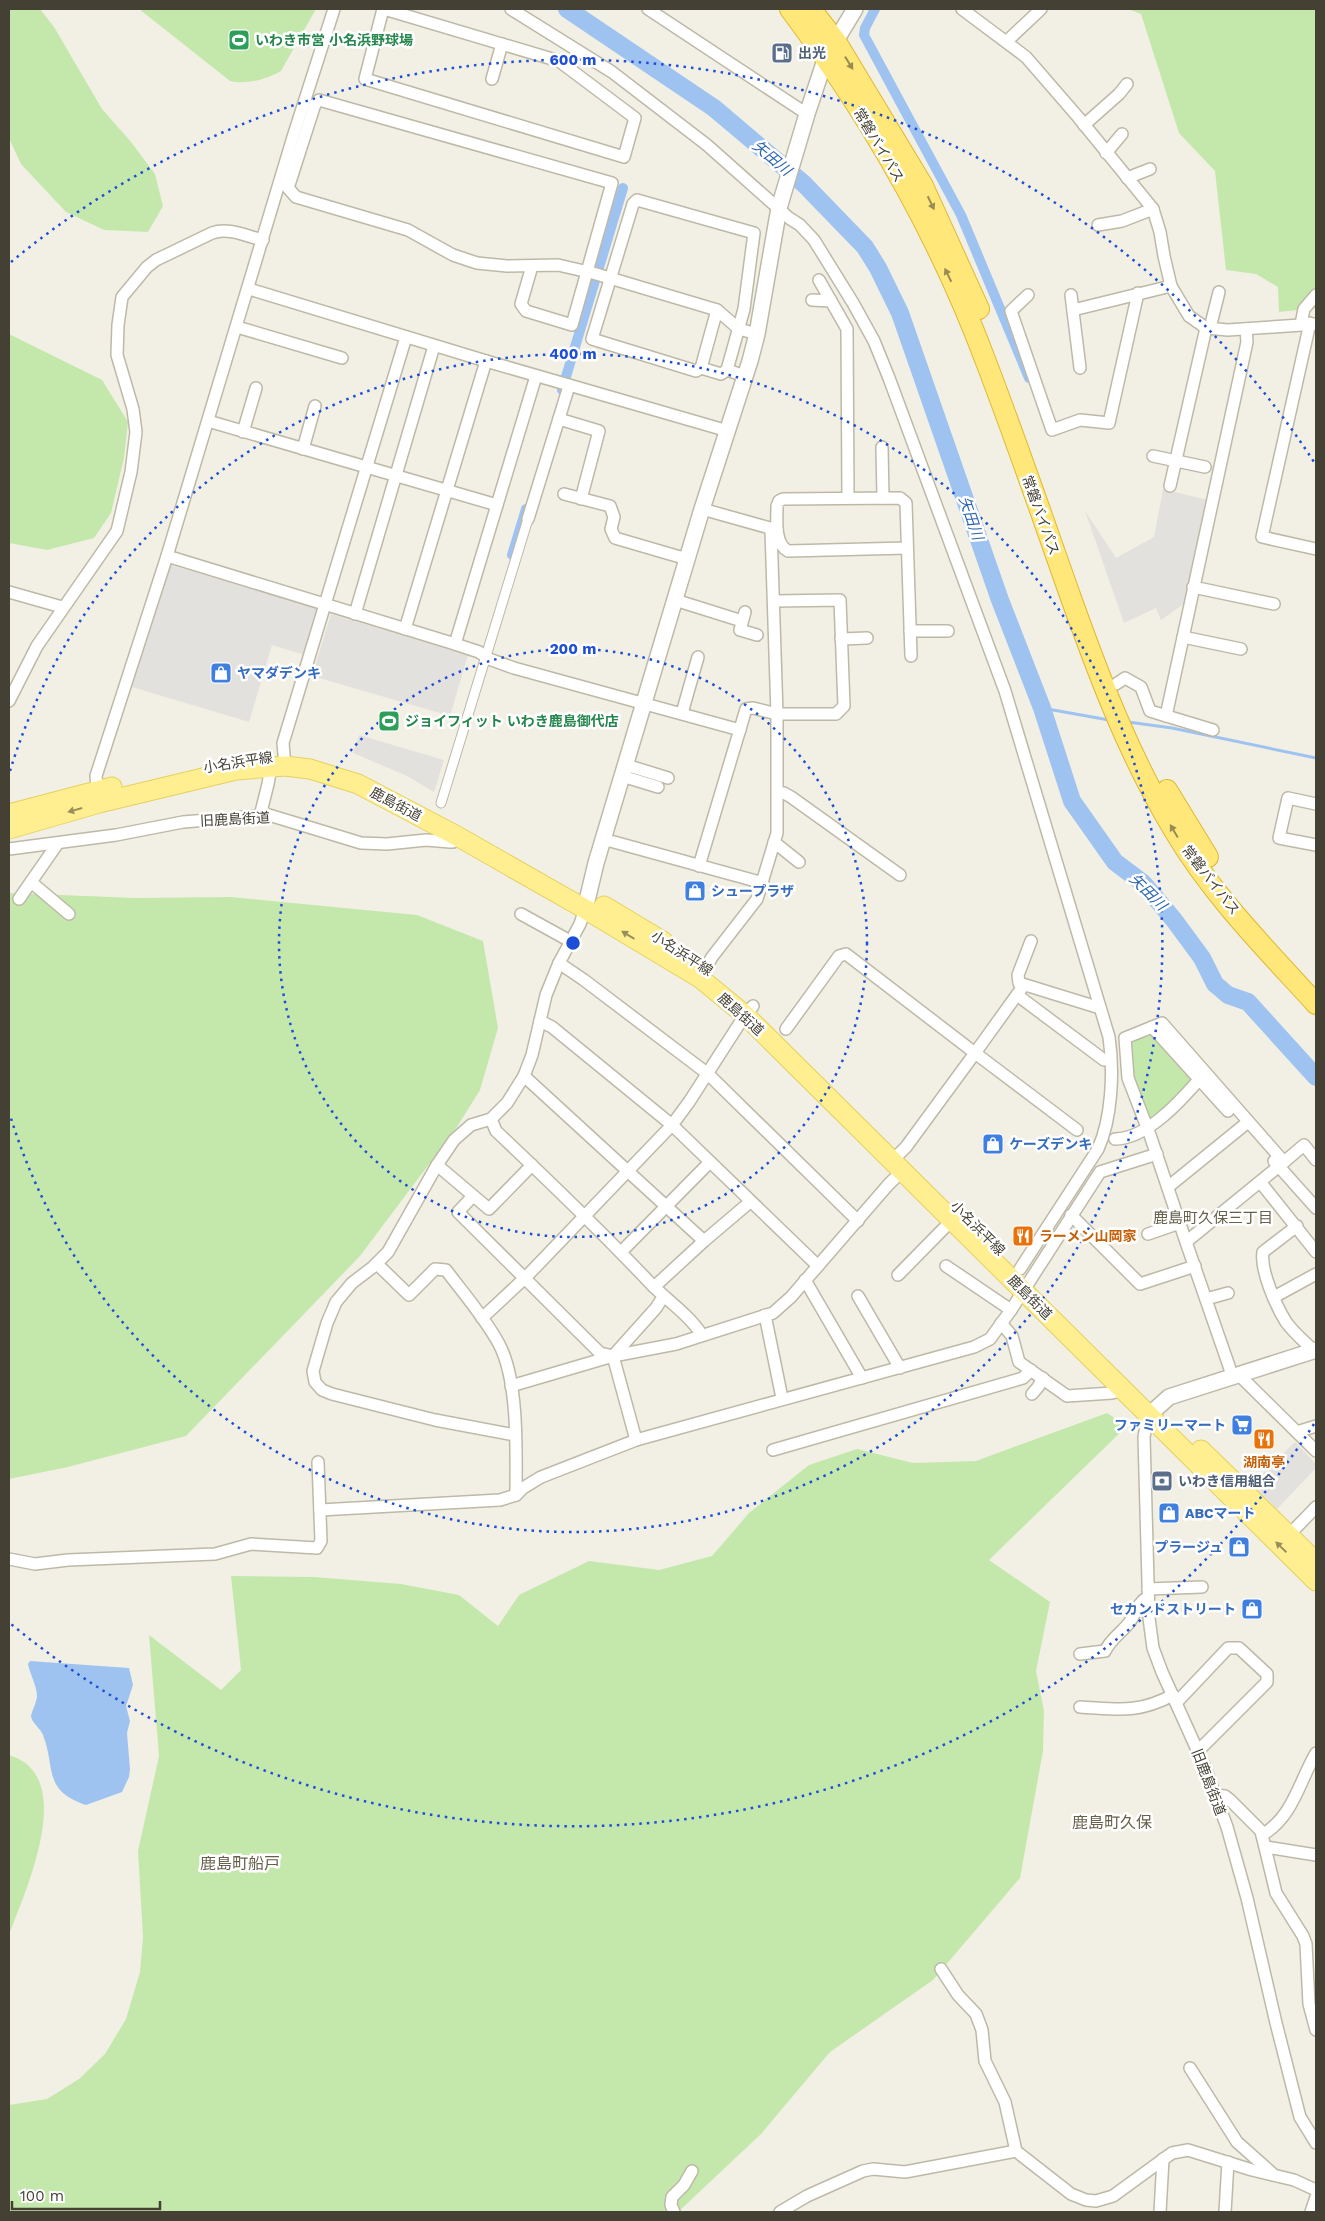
<svg xmlns="http://www.w3.org/2000/svg" width="1325" height="2221" viewBox="0 0 1325 2221" font-family="'Work Sans','Noto Sans JP',sans-serif">
<style>
.green{fill:#c4e8ac}
.parking{fill:#e3e1dd}
.water{fill:#9fc3f1}
.lines{fill:none;stroke-linecap:round;stroke-linejoin:round}
.stream{stroke:#9fc3f1;stroke-width:3}
.canal{stroke:#9fc3f1;stroke-width:10}
.river{stroke:#9fc3f1;stroke-width:18}
.pedestrian-casing{stroke:#beb9a7;stroke-width:11}
.minor-casing{stroke:#beb9a7;stroke-width:14}
.tertiary-casing{stroke:#beb9a7;stroke-width:18}
.primary-casing{stroke:#e5d060;stroke-width:21}
.trunk-casing{stroke:#dfb831;stroke-width:22}
.pedestrian{stroke:#fff;stroke-width:9}
.minor{stroke:#fff;stroke-width:11}
.tertiary{stroke:#fff;stroke-width:15}
.primary{stroke:#ffef90;stroke-width:19}
.trunk{stroke:#ffe879;stroke-width:20}
.oneway{fill:#988c53}
.oneway2{fill:#988f5d}
.ring{fill:none;stroke:#1d4ed8;stroke-width:2.5;stroke-dasharray:2.5 5}
.labels{text-anchor:middle;stroke-width:5;stroke-linejoin:round;paint-order:stroke}
.leisure-label{font-size:14px;font-weight:bold;fill:#27864d;stroke:#fff;text-anchor:start}
.service-label{font-size:14px;font-weight:bold;fill:#4e5e75;stroke:#fff;text-anchor:start}
.street-label{font-size:14px;fill:#444034;stroke:#fff}
.shop-label{font-size:14px;font-weight:bold;fill:#366cbe;stroke:#fff;text-anchor:start}
.food-label{font-size:14px;font-weight:bold;fill:#c56008;stroke:#fff;text-anchor:start}
.water-label{font-size:15px;font-style:italic;fill:#2c66b1;stroke:#fff}
.neighbourhood-label{font-size:15px;fill:#67604b;stroke:#fff}
.quarter-label{font-size:16px;fill:#67604b;stroke:#fff}
.centre{fill:#1d4ed8;stroke:#fff;stroke-width:2.5}
.ring-label{font-size:15px;text-anchor:middle;font-weight:bold;fill:#1d4ed8;stroke:#fff;stroke-width:5;stroke-linejoin:round;paint-order:stroke}
</style>
<rect width="100%" height="100%" fill="#f2f0e4"/>
<!-- green -->
<g class="green">
<polygon points="9,9 40,9 54,27 102,109 131,142 155,174 163,206 148,232 104,230 66,212 21,164 9,138"/>
<path d="M139,9H316L281,71C268,79 245,85 230,81Z"/>
<polygon points="1128,9 1316,9 1316,308 1279,312 1278,287 1256,274 1226,270 1215,171 1179,133 1141,14"/>
<polygon points="9,334 102,380 128,422 124,458 111,513 94,538 47,550 9,543"/>
<polygon points="9,893 136,898 231,897 417,915 483,941 498,1028 480,1090 457,1127 360,1256 186,1436 68,1467 9,1479"/>
<polygon points="1158,1029 1198,1073 1172,1102 1153,1118 1148,1118 1131,1071 1130,1041"/>
<polygon points="1107,1413 1127,1426 989,1560 1050,1602 1036,1671 1044,1711 1043,1751 1020,1878 933,1980 830,2052 761,2134 678,2212 9,2212 9,2105 47,2099 79,2079 105,2054 126,2019 140,1972 143,1937 138,1851 159,1756 149,1635 221,1690 241,1670 231,1576 314,1577 401,1584 459,1595 498,1626 519,1595 589,1561 659,1570 712,1556 749,1513 809,1465 857,1449 913,1463 976,1461"/>
<path d="M9,1755C79,1776 25,1891 9,1935Z"/>
</g>
<!-- parking -->
<g class="parking">
<polygon points="1163,489 1208,500 1185,603 1161,620 1156,608 1124,623 1085,511 1116,558 1154,537"/>
<polygon points="170,565 319,607 305,655 272,645 249,722 132,687"/>
<polygon points="331,614 468,655 450,716 312,676"/>
<polygon points="359,735 444,760 434,792 407,776 353,753"/>
<polygon points="1295,1442 1316,1464 1316,1468 1277,1509 1252,1484"/>
</g>
<!-- water -->
<path class="water" d="M30,1661L129,1668L133,1685L126,1706L130,1721L127,1733L130,1769L129,1777L122,1792L86,1805C42,1790 56,1768 43,1735C41,1729 31,1722 31,1716C32,1710 36,1704 37,1697C37,1685 30,1675 28,1664Z"/>
<g class="lines">
<!-- stream -->
<g class="stream">
<polyline points="1042,708 1109,720"/>
<polyline points="1128,722 1172,728 1316,758"/>
</g>
<!-- canal -->
<g class="canal">
<polyline points="875,9 865,28 864,35 961,215 1029,378"/>
<polyline points="562,390 623,188"/>
<polyline points="512,555 526,509"/>
</g>
<!-- river -->
<polyline class="river" points="567,9 714,108 804,184 865,247 878,268 900,313 1000,600 1042,708 1072,801 1115,862 1143,883 1174,920 1202,958 1215,984 1228,995 1248,1002 1316,1077"/>
<!-- pedestrian casing -->
<g class="pedestrian-casing">
<polyline id="pedestrian" points="441,803 528,519"/>
</g>
<!-- minor casing -->
<g class="minor-casing">
<g id="minor">
<polyline points="383,9 365,79 624,157 635,118 559,61 384,9"/>
<path d="M511,9L612,72L707,145L789,218L800,225L814,240L853,303L874,341L889,378L1005,691L1109,1037C1114,1071 1112,1118 1098,1149L1020,1269"/>
<polyline points="648,9 807,114"/>
<polyline points="962,9 1026,57 1078,117 1153,209 1160,232 1164,256 1171,286 1189,316 1206,328 1228,330 1316,324"/>
<polyline points="1007,41 1041,9"/>
<polyline points="492,79 502,44"/>
<polyline points="1084,125 1119,94 1127,84"/>
<polyline points="1106,153 1122,134"/>
<polyline points="1127,178 1150,169"/>
<polyline points="1098,225 1122,221 1153,209"/>
<polyline points="532,266 521,304 526,311 572,325 612,183 319,100 315,104 288,188 296,197 408,230 453,255 477,263 507,266 558,265 593,273 717,310 739,329 757,334"/>
<polyline points="819,280 847,329 848,497"/>
<polyline points="249,289 486,361 728,431"/>
<polyline points="1028,295 1011,311 1052,430 1080,420 1109,423 1138,293"/>
<polyline points="1071,295 1080,368"/>
<polyline points="812,300 831,301"/>
<polyline points="717,310 701,368 696,371 592,339 633,204 637,200 754,233 744,309 727,370"/>
<polyline points="1073,310 1171,286"/>
<polyline points="1310,323 1262,537 1316,549"/>
<polyline points="1301,324 1304,309 1316,295"/>
<polyline points="237,327 342,358"/>
<polyline points="1210,328 1219,292"/>
<polyline points="701,368 721,374 727,370 745,376"/>
<polyline points="559,419 599,431 581,499"/>
<polyline points="208,421 497,505"/>
<polyline points="243,432 256,388"/>
<polyline points="882,447 883,498"/>
<polyline points="303,449 315,406"/>
<polyline points="1153,456 1205,467"/>
<polyline points="1170,486 1206,328"/>
<polyline points="564,494 610,506 614,517 611,529 615,538 687,559"/>
<polyline points="702,509 777,530"/>
<polyline points="528,519 569,386"/>
<path d="M907,548L788,551C774,544 777,519 777,506L779,501L783,499L900,498L906,503L911,656"/>
<polyline points="167,556 455,644 479,652 489,659 514,668 740,730"/>
<polyline points="1193,587 1274,604"/>
<polyline points="9,592 62,607"/>
<polyline points="675,600 742,621"/>
<polyline points="745,612 740,630 757,635"/>
<polyline points="355,614 434,346"/>
<polyline points="405,629 486,361"/>
<polyline points="910,631 948,631"/>
<polyline points="1183,637 1241,649"/>
<polyline points="841,639 867,638"/>
<polyline points="455,644 536,376"/>
<polyline points="1116,684 1125,678 1141,687 1150,711 1213,730"/>
<path d="M9,701L37,646L117,531L131,472L136,432L133,409L117,355L118,325L122,297L147,267L156,260L212,233C228,227 246,236 263,240"/>
<polyline points="682,713 698,657"/>
<polyline points="1166,716 1247,342 1246,329"/>
<polyline points="626,765 668,778"/>
<polyline points="285,766 283,743 406,337"/>
<polyline points="622,776 658,787"/>
<polyline points="778,793 784,793 791,797 900,875"/>
<polyline points="98,797 96,776 167,556 293,137 334,9"/>
<polyline points="1316,804 1288,798 1279,838 1316,845"/>
<polyline points="260,816 268,784 271,767"/>
<polyline points="603,839 763,883"/>
<polyline points="774,842 799,862"/>
<polyline points="9,849 116,835 183,822 269,815 361,843 387,844 426,840 450,842 453,842 457,836"/>
<polyline points="699,866 746,709 753,708 777,714 836,714 844,706 840,600 775,601"/>
<polyline points="31,882 69,914"/>
<polyline points="19,899 58,843"/>
<polyline points="521,914 570,941"/>
<polyline points="1031,941 1018,975 1019,983 1100,1008"/>
<polyline points="559,963 584,980 708,1074 858,1221"/>
<polyline points="700,978 712,957 757,899 777,833 777,714 771,530"/>
<polyline points="1017,995 1104,1060"/>
<polyline points="540,1021 552,1027 672,1125 818,1266"/>
<polyline points="1152,1027 1228,1111"/>
<polyline points="786,1029 839,956 846,954 975,1053 1024,985"/>
<polyline points="524,1076 704,1241"/>
<path d="M491,1119L496,1131C549,1181 601,1231 651,1284C668,1301 689,1315 702,1335"/>
<path d="M1115,1139C1148,1139 1184,1097 1204,1074"/>
<polyline points="893,1160 906,1147 975,1053 1077,1130"/>
<polyline points="1274,1161 1316,1208"/>
<polyline points="1284,1162 1304,1145 1316,1160"/>
<polyline points="437,1165 489,1209 532,1165"/>
<polyline points="1261,1183 1316,1252"/>
<polyline points="1168,1187 1248,1122"/>
<polyline points="473,1196 458,1212 600,1353 613,1356 656,1308 663,1297"/>
<polyline points="1071,1215 1140,1284 1195,1266"/>
<path d="M1297,1226L1263,1252C1260,1270 1276,1306 1286,1322C1294,1333 1305,1342 1314,1351"/>
<polyline points="1148,1234 1180,1223"/>
<polyline points="1186,1242 1284,1162 1162,1023 1125,1038 1128,1078 1150,1135 1186,1242 1229,1366 1232,1376"/>
<polyline points="621,1252 710,1162"/>
<path d="M377,1264L409,1295L435,1269L446,1270C464,1294 485,1318 499,1344C519,1382 516,1453 516,1495"/>
<polyline points="946,1266 1011,1310"/>
<polyline points="898,1275 953,1219"/>
<polyline points="805,1280 862,1378"/>
<polyline points="654,1287 704,1241 750,1202"/>
<polyline points="858,1296 900,1368"/>
<polyline points="1274,1297 1316,1274"/>
<polyline points="1206,1299 1228,1293"/>
<polyline points="765,1315 782,1398"/>
<polyline points="482,1318 526,1277 672,1125 689,1102 745,1015 753,1006"/>
<polyline points="1001,1323 1012,1336 1019,1362 1067,1396 1112,1393 1124,1390"/>
<polyline points="613,1356 636,1440"/>
<polyline points="1238,1374 1316,1451"/>
<polyline points="511,1386 613,1356 676,1344 773,1313 791,1297 888,1185 903,1170"/>
<polyline points="1032,1394 1038,1387 1043,1378"/>
<polyline points="1148,1416 1144,1437 1149,1618 1153,1648 1162,1672 1204,1765 1227,1827 1247,1898 1276,2023 1300,2117 1316,2143"/>
<polyline points="1297,1432 1316,1426"/>
<polyline points="515,1435 435,1420 332,1394 322,1390 315,1382 313,1371 327,1323 336,1302 352,1283 373,1267 388,1252 437,1165 454,1140 471,1125 491,1119 507,1103 524,1076 532,1055 546,995 559,963 580,924 585,909"/>
<polyline points="773,1450 1023,1378 1031,1370"/>
<polyline points="320,1510 500,1500 516,1495 523,1488 541,1477 636,1440 974,1347 990,1339 1011,1310 1100,1172 1157,1154"/>
<polyline points="1290,1534 1316,1507"/>
<polyline points="9,1559 35,1564 68,1560 215,1554 251,1544 317,1548 321,1541 318,1462"/>
<polyline points="1148,1589 1202,1587"/>
<path d="M1080,1654L1105,1651C1111,1639 1121,1633 1129,1623C1136,1614 1137,1603 1148,1597"/>
<polyline points="1176,1703 1228,1648 1239,1648 1267,1674 1267,1682 1198,1751"/>
<path d="M1080,1707C1118,1709 1137,1714 1173,1695"/>
<polyline points="1215,1795 1225,1796 1230,1800 1261,1831 1276,1893 1303,1936 1306,1944 1309,2004 1316,2030"/>
<path d="M1262,1835C1293,1817 1299,1782 1316,1753"/>
<polyline points="1266,1847 1316,1855"/>
<polyline points="941,1969 958,1995 976,2014 982,2030 985,2061 1005,2102 1016,2151 1071,2194 1086,2200 1096,2201 1113,2196 1172,2153 1188,2150 1252,2170 1294,2180 1316,2190"/>
<polyline points="1190,2068 1237,2142 1274,2175"/>
<polyline points="674,2212 671,2205 672,2197 684,2185 692,2171"/>
<polyline points="780,2212 807,2196 863,2171 873,2169 905,2172 1016,2151"/>
<polyline points="1160,2212 1163,2159"/>
<polyline points="1225,2212 1228,2162"/>
<polyline points="1311,2212 1316,2197"/>
</g>
</g>
<!-- tertiary casing -->
<g class="tertiary-casing">
<g id="tertiary">
<polyline points="585,909 596,863 702,509 750,361 757,334 779,208 807,114 826,57 855,9"/>
<polyline points="1148,1416 1169,1397 1316,1350"/>
</g>
</g>
<!-- primary casing -->
<g class="primary-casing">
<g id="primary">
<polyline points="9,814 112,787"/>
<polyline points="9,829 99,803 236,770 285,766 310,769 358,784 457,836 585,909 700,978 745,1015 1316,1581"/>
<polyline points="604,906 664,942"/>
<polyline points="1201,1450 1316,1562"/>
</g>
</g>
<!-- trunk casing -->
<g class="trunk-casing">
<g id="trunk">
<path d="M790,9C870,116 939,236 986,362C1016,440 1043,519 1071,598C1100,679 1130,758 1175,832C1213,896 1267,950 1316,1004"/>
<polyline points="811,9 835,40 923,186 979,309"/>
<polyline points="1167,790 1208,857"/>
</g>
</g>
<!-- pedestrian -->
<use href="#pedestrian" class="pedestrian"/>
<!-- minor -->
<use href="#minor" class="minor"/>
<!-- tertiary -->
<use href="#tertiary" class="tertiary"/>
<!-- primary -->
<use href="#primary" class="primary"/>
<!-- trunk -->
<use href="#trunk" class="trunk"/>
</g>
<!-- one-way arrows -->
<defs><path id="oneway-solid" d="M-6-.8H1V-3.2L6.5 0L1 3.2V.8H-6Z" transform="scale(1.25)"/></defs>
<g class="oneway">
<use href="#oneway-solid" transform="translate(849 63) rotate(58)"/>
<use href="#oneway-solid" transform="translate(931 203) rotate(64)"/>
<use href="#oneway-solid" transform="translate(948 275) rotate(-116)"/>
<use href="#oneway-solid" transform="translate(1174 831) rotate(-121)"/>
</g>
<g class="oneway2">
<use href="#oneway-solid" transform="translate(75 810) rotate(164)"/>
<use href="#oneway-solid" transform="translate(628 935) rotate(-149)"/>
<use href="#oneway-solid" transform="translate(1281 1547) rotate(-136)"/>
</g>
<!-- distance rings -->
<g class="ring">
<circle cx="573" cy="943" r="294"/>
<path d="M10 771A589 589 0 1 1 10 1115"/>
<path d="M1314 1424A883 883 0 0 1 11 1624M11 262A883 883 0 0 1 1314 462"/>
</g>
<!-- icons -->
<defs>
<g id="stadium-square" transform="scale(1.125)"><rect x="-9" y="-9" width="18" height="18" rx="4" fill="#2e9e5b" stroke="#fff"/><path d="M0-5a6.5 5 0 1 0 0 10a6.5 5 0 1 0 0-10ZM-3.5-1.8h7v3.6h-7Z" fill="#fff"/></g>
<g id="fuel-square" transform="scale(1.125)"><rect x="-9" y="-9" width="18" height="18" rx="4" fill="#5c6f8a" stroke="#fff"/><path d="M-5.5-6h7V0h2V4h1.3V-2.5L3-4.5l.8-.8L6-3V5H2.5V1h-1V6h-7ZM-4.2-4.7v3.2H.2V-4.7Z" fill="#fff"/></g>
<g id="shop-square" transform="scale(1.125)"><rect x="-9" y="-9" width="18" height="18" rx="4" fill="#3f7fe0" stroke="#fff"/><path d="M-5-2.5h2.3a2.7 3.5 0 0 1 5.4 0H5L5.5 6h-11ZM-1.5-2.5h3a1.5 2.3 0 0 0-3 0Z" fill="#fff"/></g>
<g id="restaurant-square" transform="scale(1.125)"><rect x="-9" y="-9" width="18" height="18" rx="4" fill="#e8710a" stroke="#fff"/><path d="M-5-6h1v4h1v-4h1v4h1v-4h1v5L-1.5 .5V6h-2V.5L-5-1ZM5-6V6H3V1.5H1.5Q1.5-4 5-6Z" fill="#fff"/></g>
<g id="supermarket-square" transform="scale(1.125)"><rect x="-9" y="-9" width="18" height="18" rx="4" fill="#3f7fe0" stroke="#fff"/><path d="M-6-5.5h2.5l.6 2H6L4.5 2H-2.5L-4.4-4H-6ZM-1.5 3.2a1.3 1.3 0 1 0 .1 0ZM3 3.2a1.3 1.3 0 1 0 .1 0Z" fill="#fff"/></g>
<g id="bank-square" transform="scale(1.125)"><rect x="-9" y="-9" width="18" height="18" rx="4" fill="#5c6f8a" stroke="#fff"/><path d="M-6-4H6V4H-6ZM0-2.3a2.3 2.3 0 1 0 0 4.6a2.3 2.3 0 1 0 0-4.6Z" fill="#fff"/></g>
</defs>
<g fill-rule="evenodd">
<use href="#stadium-square" x="239" y="40"/>
<use href="#fuel-square" x="782" y="53"/>
<use href="#shop-square" x="221" y="673"/>
<use href="#stadium-square" x="389" y="721"/>
<use href="#shop-square" x="695" y="891"/>
<use href="#shop-square" x="993" y="1144"/>
<use href="#restaurant-square" x="1023" y="1236"/>
<use href="#supermarket-square" x="1242" y="1425"/>
<use href="#restaurant-square" x="1264" y="1439"/>
<use href="#bank-square" x="1162" y="1481"/>
<use href="#shop-square" x="1169" y="1513"/>
<use href="#shop-square" x="1239" y="1547"/>
<use href="#shop-square" x="1252" y="1609"/>
</g>
<g class="labels">
<!-- leisure labels -->
<g class="leisure-label">
<text x="255" y="45">いわき市営 小名浜野球場</text>
<text x="405" y="726">ジョイフィット いわき鹿島御代店</text>
</g>
<!-- service labels -->
<g class="service-label">
<text x="798" y="58">出光</text>
<text x="1178" y="1486">いわき信用組合</text>
</g>
<!-- street labels -->
<g class="street-label">
<text transform="translate(879 145) rotate(59)" y="5">常磐バイパス</text>
<text transform="translate(1041 515) rotate(70)" y="5">常磐バイパス</text>
<text transform="translate(238 762) rotate(-9)" y="5">小名浜平線</text>
<text transform="translate(396 804) rotate(28)" y="5">鹿島街道</text>
<text transform="translate(235 819) rotate(-3)" y="5">旧鹿島街道</text>
<text transform="translate(1211 880) rotate(52)" y="5">常磐バイパス</text>
<text transform="translate(682 953) rotate(33)" y="5">小名浜平線</text>
<text transform="translate(741 1014) rotate(42)" y="5">鹿島街道</text>
<text transform="translate(978 1228) rotate(45)" y="5">小名浜平線</text>
<text transform="translate(1030 1297) rotate(45)" y="5">鹿島街道</text>
<text transform="translate(1209 1782) rotate(69)" y="5">旧鹿島街道</text>
</g>
<!-- shop labels -->
<g class="shop-label">
<text x="237" y="678">ヤマダデンキ</text>
<text x="711" y="896">シュープラザ</text>
<text x="1009" y="1149">ケーズデンキ</text>
<text x="1226" y="1430" text-anchor="end">ファミリーマート</text>
<text x="1185" y="1518">ABCマート</text>
<text x="1223" y="1552" text-anchor="end">プラージュ</text>
<text x="1236" y="1614" text-anchor="end">セカンドストリート</text>
</g>
<!-- food labels -->
<g class="food-label">
<text x="1039" y="1241">ラーメン山岡家</text>
<text x="1264" y="1467" text-anchor="middle">湖南亭</text>
</g>
<!-- water labels -->
<g class="water-label">
<text transform="translate(772 158) rotate(40)" y="5">矢田川</text>
<text transform="translate(971 518) rotate(71)" y="5">矢田川</text>
<text transform="translate(1148 892) rotate(45)" y="5">矢田川</text>
</g>
<!-- neighbourhood labels -->
<g class="neighbourhood-label">
<text x="1213" y="1223">鹿島町久保三丁目</text>
</g>
<!-- quarter labels -->
<g class="quarter-label">
<text x="1112" y="1828">鹿島町久保</text>
<text x="240" y="1869">鹿島町船戸</text>
</g>
</g>
<circle cx="573" cy="943" r="8" class="centre"/>
<g class="ring-label">
<text x="573" y="65">600 m</text>
<text x="573" y="359">400 m</text>
<text x="573" y="654">200 m</text>
</g>
<!-- border -->
<rect width="1325" height="2221" fill="none" stroke="#444034" stroke-width="20"/>
<!-- scale -->
<path d="M12 2201v8h148v-8" fill="none" stroke="#444034" stroke-width="2.5"/>
<text x="20" y="2201" font-size="15" fill="#444034" stroke="#ffffff" stroke-width="4" paint-order="stroke">100 m</text>
</svg>
